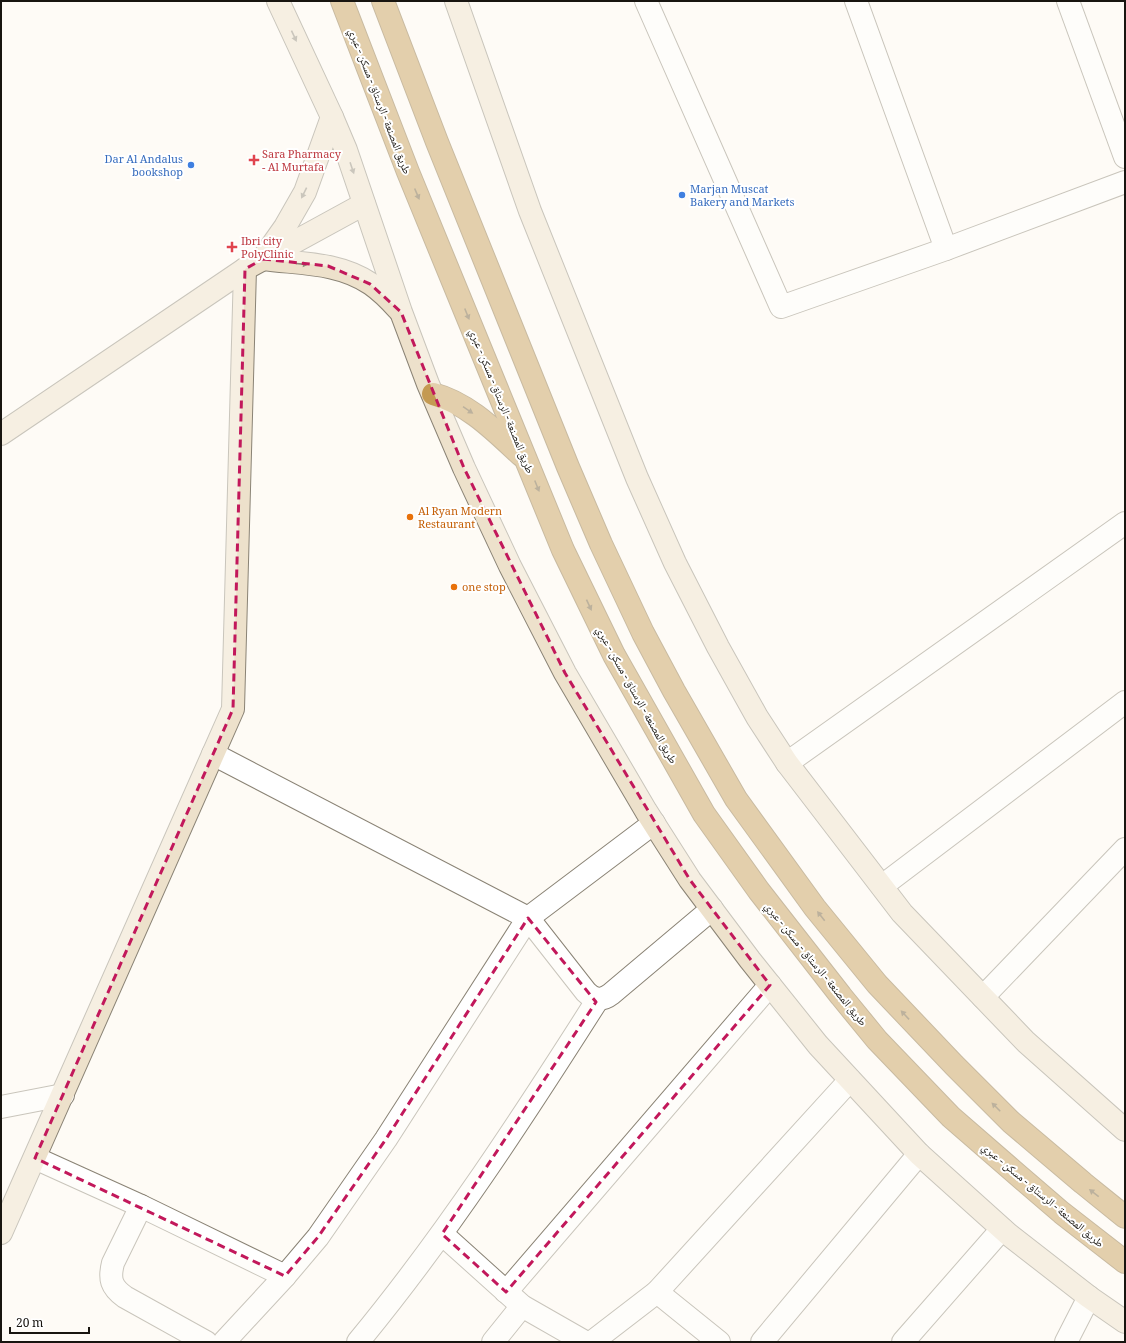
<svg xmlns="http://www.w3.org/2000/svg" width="1126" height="1343" viewBox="0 0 1126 1343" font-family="Georgia,'Noto Naskh Arabic',serif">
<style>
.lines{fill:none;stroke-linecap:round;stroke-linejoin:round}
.street-casing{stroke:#8a8375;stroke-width:24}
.secondary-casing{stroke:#8a8375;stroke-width:24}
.highway-casing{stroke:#886b3b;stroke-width:24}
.street{stroke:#fff;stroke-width:22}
.secondary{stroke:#ede1cb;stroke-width:22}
.highway{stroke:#c49a52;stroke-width:22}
.oneway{fill:#8d8577}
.oneway2{fill:#6e5831}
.marked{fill:none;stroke:#c2185b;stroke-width:3;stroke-dasharray:8 5;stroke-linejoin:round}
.health-dot{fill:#e0444e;stroke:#fff;stroke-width:1.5}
.shop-dot{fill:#3f7fe0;stroke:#fff;stroke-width:1.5}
.food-dot{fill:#e8710a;stroke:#fff;stroke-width:1.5}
.labels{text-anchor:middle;stroke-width:4;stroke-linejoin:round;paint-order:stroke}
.street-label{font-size:11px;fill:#181510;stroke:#fff}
.health-label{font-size:11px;fill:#be3a42;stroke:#fff;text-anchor:start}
.shop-label{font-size:11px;fill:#366cbe;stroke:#fff;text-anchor:end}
.food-label{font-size:11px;fill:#c56008;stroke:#fff;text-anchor:start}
</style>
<rect width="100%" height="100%" fill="#fefbf5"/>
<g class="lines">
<!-- street casing -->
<g class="street-casing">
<g id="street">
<polyline points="646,1 781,307 946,249 1125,182"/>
<polyline points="856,1 946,249"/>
<polyline points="1068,1 1125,157"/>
<path d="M213,754L528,918L586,992C594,1000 602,1001 611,994L712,909"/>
<polyline points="787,763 1125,523"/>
<polyline points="882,886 1125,702"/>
<polyline points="983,997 1125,849"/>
<polyline points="1,1107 63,1095"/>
<polyline points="35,1158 141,1206 285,1276"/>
<path d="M141,1206L113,1263C109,1279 111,1287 125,1297L206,1342"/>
<polyline points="442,1234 522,1306 585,1342"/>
<polyline points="506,1292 770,985"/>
<polyline points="657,1292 719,1342"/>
<polyline points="224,1342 285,1276 318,1237 386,1139 528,918 654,823"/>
<path d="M358,1342C447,1234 523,1117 598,999"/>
<polyline points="493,1342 522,1306"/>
<polyline points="592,1342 657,1292 850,1080"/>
<polyline points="762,1342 919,1154"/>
<polyline points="903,1342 1002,1229"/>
<polyline points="1066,1342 1089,1297"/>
</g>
</g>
<!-- secondary casing -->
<g class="secondary-casing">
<g id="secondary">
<polyline points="278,1 332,117 346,150 401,312 428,384 464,468 510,566 565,673 646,811 690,880 750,960 818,1045 919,1154 1008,1234 1089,1297 1125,1322"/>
<polyline points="456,1 530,211 637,478 675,563 718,647 757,717 787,763 902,913 1026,1042 1125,1130"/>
<polyline points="266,254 285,227 305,192 332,117"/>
<path d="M263,259C300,264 339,262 371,284C381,291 390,300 398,309"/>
<polyline points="1,434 245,269 364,204"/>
<polyline points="1,1233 233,709 245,269"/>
</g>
</g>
<!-- highway casing -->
<g class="highway-casing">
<g id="highway">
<polyline points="342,1 408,172 563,550 614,655 704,814 759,891 841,996 877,1040 951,1117 1012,1170 1062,1213 1125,1262"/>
<polyline points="383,1 437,142 568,467 601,544 643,633 674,691 736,799 815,908 877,984 954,1065 1011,1122 1083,1183 1125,1217"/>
<path d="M433,394C468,403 495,431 521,455"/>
</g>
</g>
<!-- street -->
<use href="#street" class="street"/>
<!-- secondary -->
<use href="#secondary" class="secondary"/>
<!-- highway -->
<use href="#highway" class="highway"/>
</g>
<!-- one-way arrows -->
<defs><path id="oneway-solid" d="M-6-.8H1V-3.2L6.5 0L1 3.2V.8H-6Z"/></defs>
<g class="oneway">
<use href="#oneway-solid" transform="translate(294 36) rotate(65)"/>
<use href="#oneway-solid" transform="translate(352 168) rotate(71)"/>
<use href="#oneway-solid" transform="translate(304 193) rotate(116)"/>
<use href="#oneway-solid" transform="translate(302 264) rotate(5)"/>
</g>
<g class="oneway2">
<use href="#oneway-solid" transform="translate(417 194) rotate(67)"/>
<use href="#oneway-solid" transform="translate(467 314) rotate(68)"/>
<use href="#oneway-solid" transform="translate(468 410) rotate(34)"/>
<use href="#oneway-solid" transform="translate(537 486) rotate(68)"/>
<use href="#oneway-solid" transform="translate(589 605) rotate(65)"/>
<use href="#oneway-solid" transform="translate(821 916) rotate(-128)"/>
<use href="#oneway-solid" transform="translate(905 1015) rotate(-133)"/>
<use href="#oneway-solid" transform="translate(996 1107) rotate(-135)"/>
<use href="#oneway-solid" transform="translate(1094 1193) rotate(-142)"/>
</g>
<!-- marked area -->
<path d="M0 0H1126V1343H0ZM263,259L328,266L370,284L401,312L464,468L565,673L690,880L770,985L506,1292L442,1234L596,1002L528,918L386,1139L318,1237L285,1276L35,1158L233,709L245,269Z" fill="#fefbf5" fill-opacity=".55" fill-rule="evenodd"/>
<path class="marked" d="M263,259L328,266L370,284L401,312L464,468L565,673L690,880L770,985L506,1292L442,1234L596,1002L528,918L386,1139L318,1237L285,1276L35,1158L233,709L245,269Z"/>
<!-- markers -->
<g class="health-dot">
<path d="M252 154h4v4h4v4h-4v4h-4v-4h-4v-4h4z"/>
<path d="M230 241h4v4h4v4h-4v4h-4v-4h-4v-4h4z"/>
</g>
<g class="shop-dot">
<circle cx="191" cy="165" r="4"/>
<circle cx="682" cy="195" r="4"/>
</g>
<g class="food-dot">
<circle cx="410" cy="517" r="4"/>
<circle cx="454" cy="587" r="4"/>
</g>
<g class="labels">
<!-- street labels -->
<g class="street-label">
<text transform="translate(380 101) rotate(69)" y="4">طريق المصنعة - الرستاق - مسكن - عبري</text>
<text transform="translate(502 401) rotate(68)" y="4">طريق المصنعة - الرستاق - مسكن - عبري</text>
<text transform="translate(637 695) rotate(61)" y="4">طريق المصنعة - الرستاق - مسكن - عبري</text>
<text transform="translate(816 964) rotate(51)" y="4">طريق المصنعة - الرستاق - مسكن - عبري</text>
<text transform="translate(1043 1195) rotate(40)" y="4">طريق المصنعة - الرستاق - مسكن - عبري</text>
</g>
<!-- health labels -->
<g class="health-label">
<text x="262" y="158">Sara Pharmacy<tspan x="262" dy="13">- Al Murtafa</tspan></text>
<text x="241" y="245">Ibri city<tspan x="241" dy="13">PolyClinic</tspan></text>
</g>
<!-- shop labels -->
<g class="shop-label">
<text x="183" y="163">Dar Al Andalus<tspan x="183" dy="13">bookshop</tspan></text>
<text x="690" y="193" text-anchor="start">Marjan Muscat<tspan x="690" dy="13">Bakery and Markets</tspan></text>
</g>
<!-- food labels -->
<g class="food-label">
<text x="418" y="515">Al Ryan Modern<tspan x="418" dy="13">Restaurant</tspan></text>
<text x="462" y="591">one stop</text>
</g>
</g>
<!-- border -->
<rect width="1126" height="1343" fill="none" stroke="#181510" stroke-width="4"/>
<!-- scale -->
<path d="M10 1327v6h79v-6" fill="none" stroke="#181510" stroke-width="2"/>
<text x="16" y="1327" font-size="12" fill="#181510" stroke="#ffffff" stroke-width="3" paint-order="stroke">20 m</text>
</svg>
